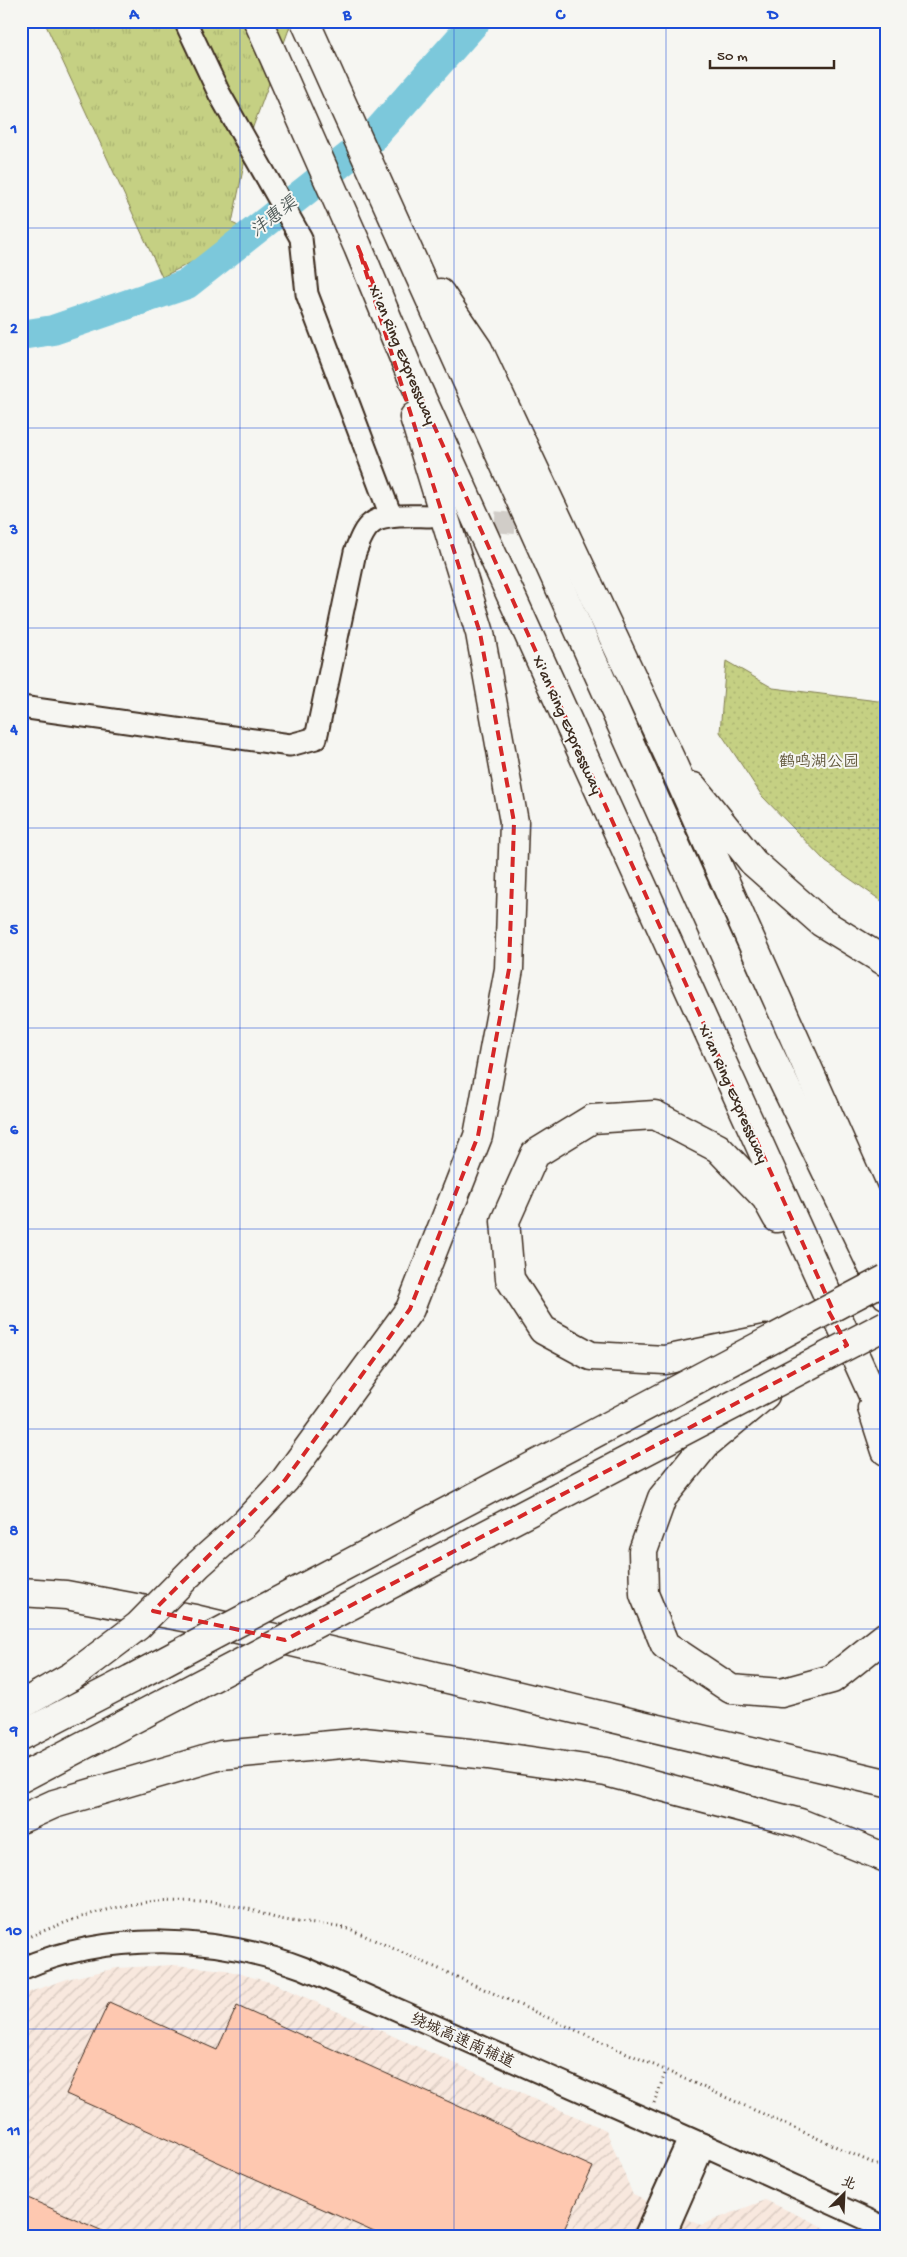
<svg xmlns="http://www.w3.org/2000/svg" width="907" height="2257" viewBox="0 0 907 2257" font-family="'Gochi Hand','LXGW WenKai TC',sans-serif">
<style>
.industrial{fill:url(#industrial-furrows)}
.grass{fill:url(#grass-tufts);stroke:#807d50}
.park{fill:url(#park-dots);stroke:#807d50}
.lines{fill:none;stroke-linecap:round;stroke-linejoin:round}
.river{stroke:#7cc8db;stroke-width:30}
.building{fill:#fec8b0;stroke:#3b2a1e}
.minor-tunnel{stroke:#d1cdc8;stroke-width:21;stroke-dasharray:21 11;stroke-linecap:butt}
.minor-casing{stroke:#3b2a1e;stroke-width:25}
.highway-casing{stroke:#3b2a1e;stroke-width:31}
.path{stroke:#3b2a1e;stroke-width:3;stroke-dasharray:1 4;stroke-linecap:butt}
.minor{stroke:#f6f6f2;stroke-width:21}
.highway{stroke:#f6f6f2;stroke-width:28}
.highway-bridge-casing{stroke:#3b2a1e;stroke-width:31;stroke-linecap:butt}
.highway-bridge{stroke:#f6f6f2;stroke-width:28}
.marked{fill:none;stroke:#d62828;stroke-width:4;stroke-dasharray:10 6;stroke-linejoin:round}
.grid{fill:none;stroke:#1d4ed8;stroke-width:1;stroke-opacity:0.55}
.labels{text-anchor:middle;stroke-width:4;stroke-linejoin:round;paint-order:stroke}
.street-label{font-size:16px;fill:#3b2a1e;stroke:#f6f6f2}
.park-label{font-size:16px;fill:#5e5437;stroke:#f6f6f2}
.water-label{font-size:18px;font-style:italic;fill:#4e5957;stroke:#f6f6f2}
.neatline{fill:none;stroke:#1d4ed8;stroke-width:2}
.grid-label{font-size:16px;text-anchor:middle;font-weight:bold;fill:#1d4ed8}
</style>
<defs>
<pattern id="industrial-furrows" width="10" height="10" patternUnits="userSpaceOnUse" patternTransform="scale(1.25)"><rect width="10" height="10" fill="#f8e8de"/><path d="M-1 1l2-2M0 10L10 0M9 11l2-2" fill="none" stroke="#d6c7be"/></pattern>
<pattern id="grass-tufts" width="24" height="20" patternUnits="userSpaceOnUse" patternTransform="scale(1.25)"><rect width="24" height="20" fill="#c5d083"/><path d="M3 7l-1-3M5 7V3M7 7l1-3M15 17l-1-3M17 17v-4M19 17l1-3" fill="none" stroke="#aab371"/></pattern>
<pattern id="park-dots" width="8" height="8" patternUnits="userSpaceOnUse" patternTransform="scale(1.25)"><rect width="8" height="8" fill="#c5d083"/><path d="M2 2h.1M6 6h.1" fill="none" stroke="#aab371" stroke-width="1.8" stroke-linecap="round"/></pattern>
</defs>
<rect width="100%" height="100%" fill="#f6f6f2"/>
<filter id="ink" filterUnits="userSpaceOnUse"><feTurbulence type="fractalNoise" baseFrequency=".02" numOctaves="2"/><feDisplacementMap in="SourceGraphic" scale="10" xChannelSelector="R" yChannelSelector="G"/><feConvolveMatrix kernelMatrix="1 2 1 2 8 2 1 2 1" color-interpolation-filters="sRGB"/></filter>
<g filter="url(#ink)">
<!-- industrial -->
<polygon class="industrial" points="174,1965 226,1970 273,1983 606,2130 633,2195 701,2225 765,2200 843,2236 21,2236 21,1995 67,1979 117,1968"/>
<!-- grass -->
<polygon class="grass" points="44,21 292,21 250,135 232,223 249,231 210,253 162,277"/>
<!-- park -->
<polygon class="park" points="726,661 773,688 886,702 886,904 826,862 762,796 720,732"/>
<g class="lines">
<!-- river -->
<polyline class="river" points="21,335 53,330 187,284 370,140 476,21"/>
</g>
<!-- building -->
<g class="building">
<polygon points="109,2002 217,2050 237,2006 593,2167 561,2236 383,2236 66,2094"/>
<polygon points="21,2195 114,2236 21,2236"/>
</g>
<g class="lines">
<!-- minor-tunnel -->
<polyline class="minor-tunnel" points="431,516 545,526"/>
<!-- minor casing -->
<g class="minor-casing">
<g id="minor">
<polyline points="185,21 219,93 301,238 307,294 391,516"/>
<path d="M21,707L290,745L316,738L355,552C359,543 363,530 371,524C383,513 414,516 430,516"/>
<path d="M21,1969C109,1931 215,1935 303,1968L704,2145L886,2228"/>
<polyline points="645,2236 689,2139"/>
<polyline points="664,2236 704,2145"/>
</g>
</g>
<!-- highway casing -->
<g class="highway-casing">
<g id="highway">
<polyline points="258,21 358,247 408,368 886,1424"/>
<polyline points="305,21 765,1044 886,1295"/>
<polyline points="440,293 478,349 670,758 886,1244"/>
<polyline points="693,787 753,862 821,922 886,962"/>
<polyline points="766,1339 665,1360 591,1356 543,1330 510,1279 505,1221 535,1154 592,1119 655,1115 718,1148 766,1198 777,1218"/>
<polyline points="765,1395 706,1444 662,1498 643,1551 644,1594 665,1645 731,1689 781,1693 832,1679 886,1636"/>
<polyline points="872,1408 886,1451"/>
<polyline points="244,1524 285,1480 410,1309 478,1136 509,969 514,822 480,633 414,417"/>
<polyline points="21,1592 66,1595 195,1619 886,1783"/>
<polyline points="21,1705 72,1676"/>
<polyline points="21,1736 131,1679"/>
<polyline points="21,1778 143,1714"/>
<polyline points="21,1819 54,1804 221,1755 364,1742 488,1755 606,1772 800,1823 886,1858"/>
</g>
</g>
<!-- path -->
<g class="path">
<path d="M21,1940C95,1909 155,1890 237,1906C252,1909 265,1916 280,1919C304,1924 329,1924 352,1930L886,2169"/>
<polyline points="654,2103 666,2071"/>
</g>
<!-- minor -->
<use href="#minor" class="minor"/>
<!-- highway -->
<use href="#highway" class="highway"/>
<!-- highway-bridge casing -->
<g class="highway-bridge-casing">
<g id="highway-bridge">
<polyline points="72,1676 138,1626 199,1564 244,1524"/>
<polyline points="131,1679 886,1279"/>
<polyline points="143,1714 886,1325"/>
</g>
</g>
<!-- highway-bridge -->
<use href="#highway-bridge" class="highway-bridge"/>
</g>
</g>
<!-- marked area -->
<path class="marked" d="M358,247L408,368L832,1308L828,1310L847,1345L285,1640L153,1611L285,1480L410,1309L478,1136L509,969L514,822L480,633Z"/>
<!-- grid -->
<path class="grid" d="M240,21V2236M454,21V2236M666,21V2236M21,228H886M21,428H886M21,628H886M21,828H886M21,1028H886M21,1229H886M21,1429H886M21,1629H886M21,1829H886M21,2029H886"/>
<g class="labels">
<!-- street labels -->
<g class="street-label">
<text transform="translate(404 354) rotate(67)" y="6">Xi'an Ring Expressway</text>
<text transform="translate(569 724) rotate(66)" y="6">Xi'an Ring Expressway</text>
<text transform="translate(735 1093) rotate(66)" y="6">Xi'an Ring Expressway</text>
<text transform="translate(463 2039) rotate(24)" y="6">绕城高速南辅道</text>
</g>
<!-- park labels -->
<g class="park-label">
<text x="819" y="766">鹤鸣湖公园</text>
</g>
<!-- water labels -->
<g class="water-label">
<text transform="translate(273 216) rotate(-38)" y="6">沣惠渠</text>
</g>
</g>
<!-- margin -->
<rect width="907" height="2257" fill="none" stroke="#f6f6f2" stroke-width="55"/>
<!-- north arrow -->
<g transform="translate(844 2194) rotate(24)" stroke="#f6f6f2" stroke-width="4" paint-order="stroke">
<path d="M0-4L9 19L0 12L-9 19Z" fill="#3b2a1e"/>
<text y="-8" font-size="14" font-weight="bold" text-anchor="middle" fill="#3b2a1e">北</text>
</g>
<!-- scale -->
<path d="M710 60v8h124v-8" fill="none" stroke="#3b2a1e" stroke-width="2.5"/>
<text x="717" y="60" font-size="15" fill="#3b2a1e" stroke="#f6f6f2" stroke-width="4" paint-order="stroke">50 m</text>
<rect x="28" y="28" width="852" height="2202" class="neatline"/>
<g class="grid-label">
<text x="134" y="19">A</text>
<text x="347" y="19">B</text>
<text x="560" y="19">C</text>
<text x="773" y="19">D</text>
<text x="14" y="133">1</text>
<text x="14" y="333">2</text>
<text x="14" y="534">3</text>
<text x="14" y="734">4</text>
<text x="14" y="934">5</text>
<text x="14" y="1134">6</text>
<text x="14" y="1334">7</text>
<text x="14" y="1535">8</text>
<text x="14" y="1735">9</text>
<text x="14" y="1935">10</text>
<text x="14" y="2135">11</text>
</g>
</svg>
